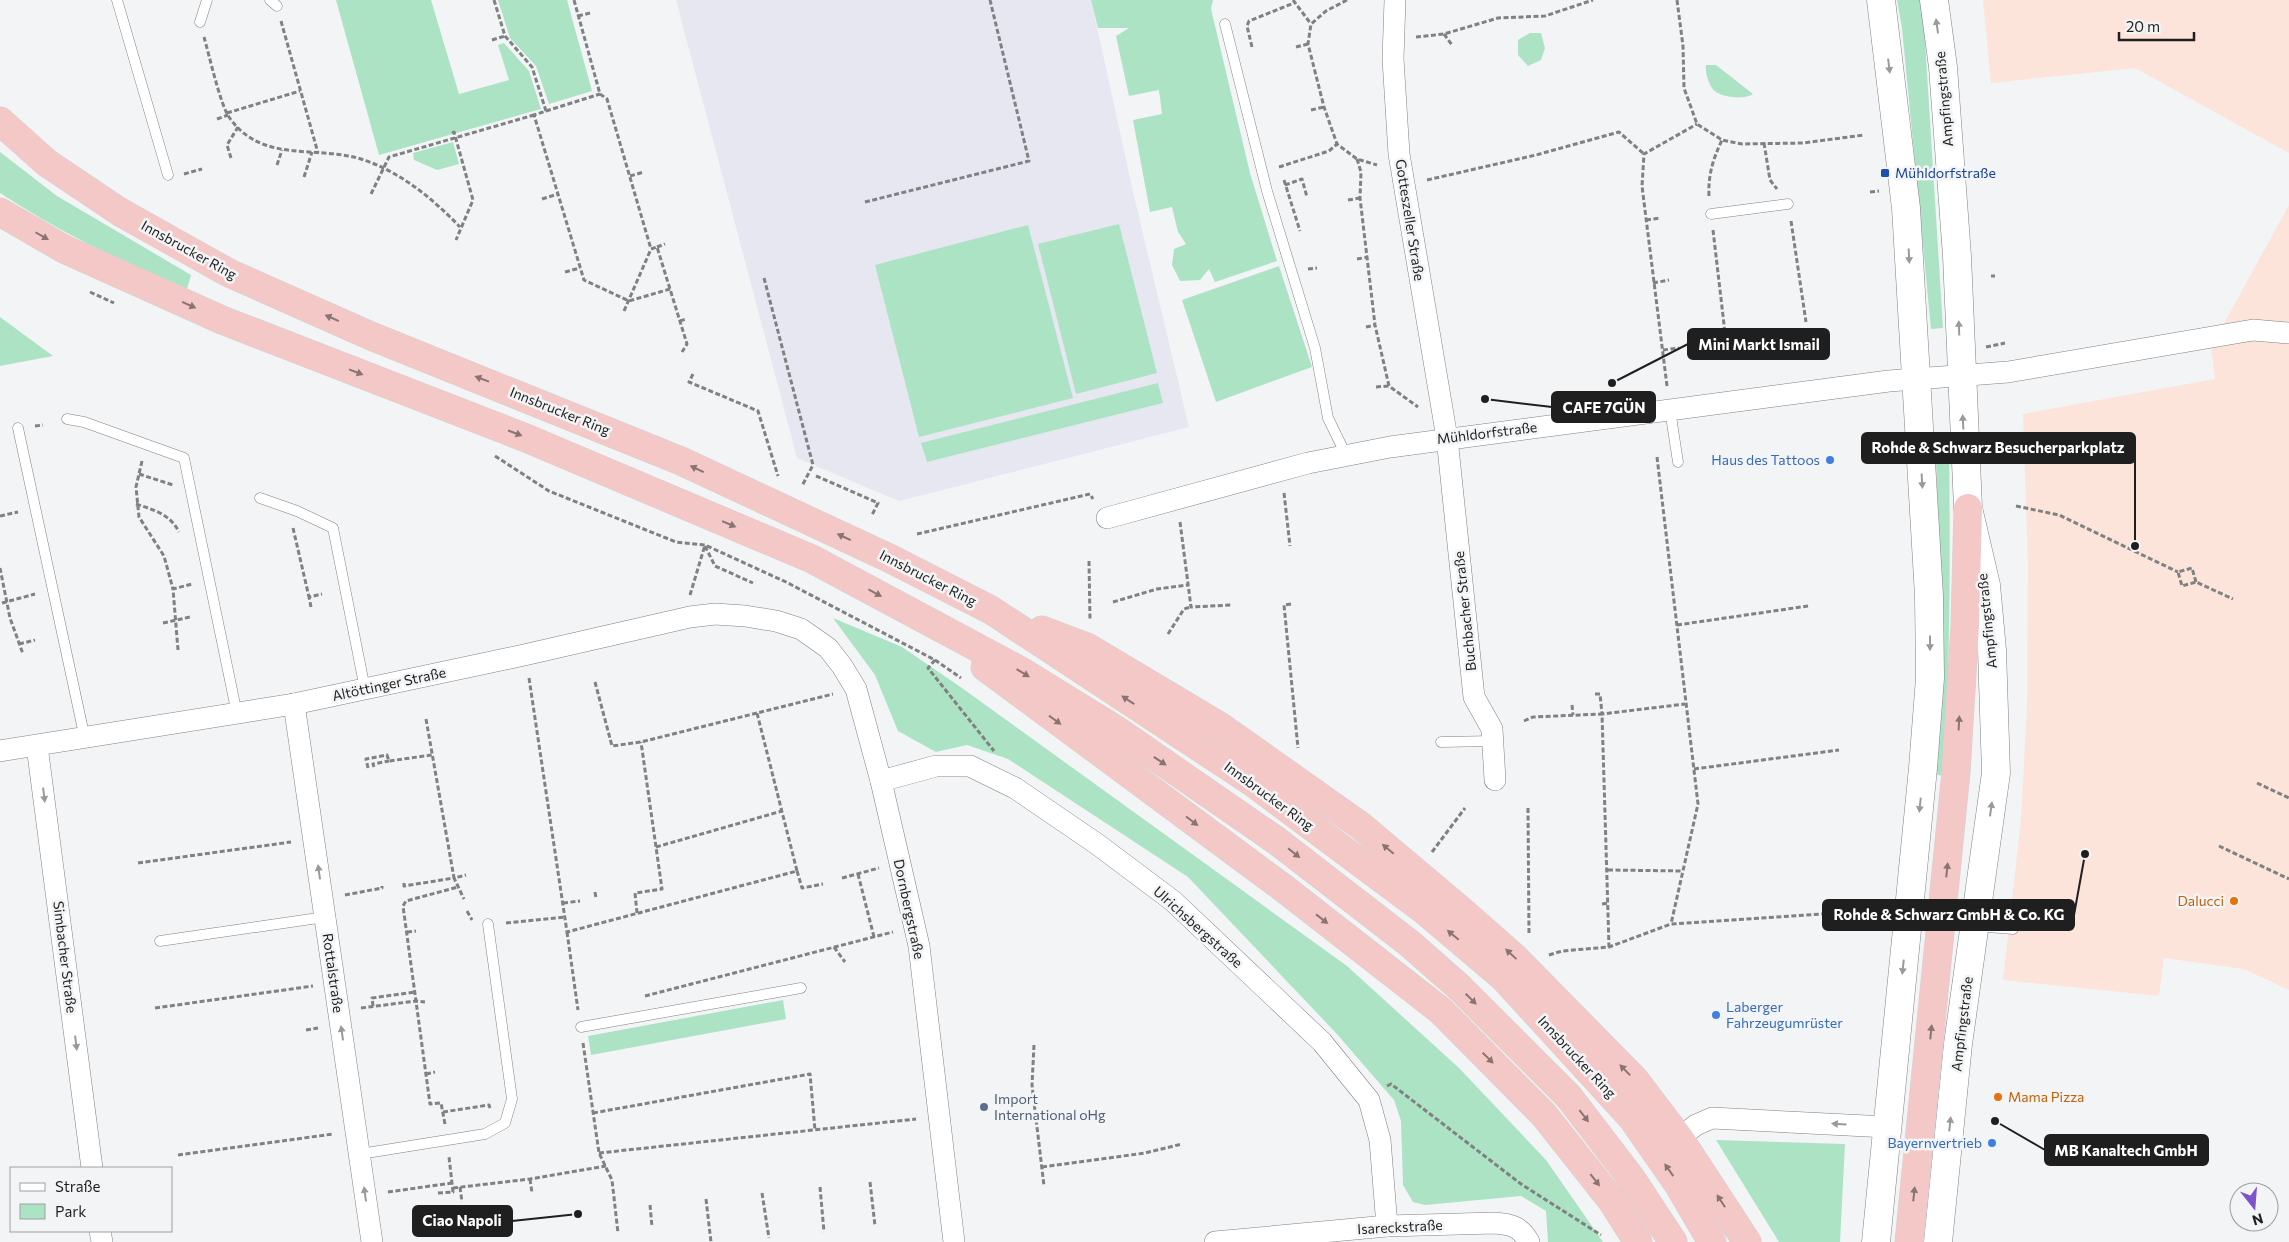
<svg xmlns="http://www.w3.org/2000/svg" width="2289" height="1242" viewBox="0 0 2289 1242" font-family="Commissioner,sans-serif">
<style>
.industrial{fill:#fce4da}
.built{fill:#e6e7f1}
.green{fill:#ace3c5}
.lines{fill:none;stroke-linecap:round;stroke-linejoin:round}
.lane-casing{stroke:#818184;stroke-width:11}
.street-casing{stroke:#818184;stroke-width:22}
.secondary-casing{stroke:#818184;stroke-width:29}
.highway-casing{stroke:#d2d2d2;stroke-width:29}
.path{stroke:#808182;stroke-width:3;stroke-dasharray:5 2.5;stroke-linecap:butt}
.lane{stroke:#fff;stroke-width:10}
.street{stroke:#fff;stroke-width:21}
.secondary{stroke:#fff;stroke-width:28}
.highway{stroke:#f4c8c7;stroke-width:28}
.oneway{fill:#9a9a9a}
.oneway2{fill:#8a7473}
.transit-dot{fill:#1a4fb4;stroke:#f3f4f6;stroke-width:2}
.shop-dot{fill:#3f7fe0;stroke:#f3f4f6;stroke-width:2}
.food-dot{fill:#e8710a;stroke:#f3f4f6;stroke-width:2}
.service-dot{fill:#5c6f8a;stroke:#f3f4f6;stroke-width:2}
.labels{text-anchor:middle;stroke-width:5;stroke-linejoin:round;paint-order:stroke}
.street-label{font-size:14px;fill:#1f1f1f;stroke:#f3f4f6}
.transit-label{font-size:14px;fill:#164399;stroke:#f3f4f6;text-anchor:start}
.shop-label{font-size:14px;fill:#366cbe;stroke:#f3f4f6;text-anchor:end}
.food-label{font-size:14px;fill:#c56008;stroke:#f3f4f6;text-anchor:end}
.service-label{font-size:14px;fill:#4e5e75;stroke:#f3f4f6;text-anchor:start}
.leader{fill:none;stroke:#1f1f1f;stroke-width:2}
.callout-dot{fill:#1f1f1f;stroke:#f3f4f6;stroke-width:2}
.callout{fill:#1f1f1f;stroke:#1f1f1f;stroke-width:2}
.callout-label{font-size:15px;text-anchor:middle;font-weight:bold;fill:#fff}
</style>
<rect width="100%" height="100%" fill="#f3f4f6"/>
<!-- industrial -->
<g class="industrial">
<polygon points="1983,0 2289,0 2289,153 2135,68 1991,83"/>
<polygon points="2289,205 2289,990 2244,969 2164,958 2159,996 2003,980 2021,820 2027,704 2028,567 2023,414 2215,379 2211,347"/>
</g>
<!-- built -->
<polygon class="built" points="676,0 1091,0 1134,196 1189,427 899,501 797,458"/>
<!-- green -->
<g class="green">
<polygon points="336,0 431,0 459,94 509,80 498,45 504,43 529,71 541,109 379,155"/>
<polygon points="498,0 567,0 592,91 549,104 536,66 510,38"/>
<polygon points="1091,0 1213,0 1211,9 1250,173 1277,261 1215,282 1209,269 1200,280 1180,281 1172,265 1174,249 1186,244 1178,232 1172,207 1150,212 1133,120 1162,114 1159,90 1129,96 1116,36 1129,28 1098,28"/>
<polygon points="1897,0 1920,0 1924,25 1943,328 1931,329 1902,28"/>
<polygon points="1530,33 1541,33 1545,48 1541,60 1528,66 1518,55 1518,40"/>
<path d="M1706,65H1716L1753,94C1745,100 1718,98 1712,88C1708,82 1705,72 1706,65Z"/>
<polygon points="453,142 459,164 437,170 414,160 413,153"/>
<path d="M0,152L57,196L191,275L187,289C122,262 59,232 0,193Z"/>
<polygon points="1119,224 1157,373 1076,394 1038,244"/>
<polygon points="1028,225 1073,398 919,437 875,265"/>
<polygon points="1279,266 1312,367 1216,402 1182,300"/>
<polygon points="0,317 53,356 0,366"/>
<polygon points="1158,383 1163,403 927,462 921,443"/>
<path d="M1935,433H1949C1950,548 1951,662 1943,776L1934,774L1941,595Z"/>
<polygon points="833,618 902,647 962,688 1347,966 1459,1068 1546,1160 1603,1242 1548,1242 1546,1211 1521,1196 1425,1205 1413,1202 1403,1185 1401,1121 1394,1100 1336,1033 1188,877 1008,759 967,745 936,752 898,731 875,675"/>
<polygon points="783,1000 786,1019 591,1055 588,1036"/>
<polygon points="1716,1140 1845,1144 1840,1242 1779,1242"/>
</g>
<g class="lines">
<!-- lane casing -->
<g class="lane-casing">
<g id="lane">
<polyline points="117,0 168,175"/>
<polyline points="270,0 277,6"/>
<polyline points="200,22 207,0"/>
<polyline points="1225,24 1267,191 1315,348 1328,418 1346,455"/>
<polyline points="1711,214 1788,204"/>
<polyline points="1670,410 1678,462"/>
<polyline points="67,419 84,422 184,458 237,714"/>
<polyline points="18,428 85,739"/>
<polyline points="260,498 297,511 333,528 365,689"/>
<polyline points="1441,742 1493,741"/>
<polyline points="1975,926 2013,929"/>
<polyline points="160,941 325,917"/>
<polyline points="581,1027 801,988"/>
<polyline points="360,1154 485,1134 505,1123 512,1099 488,924"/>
</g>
</g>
<!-- street casing -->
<g class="street-casing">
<g id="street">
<polyline points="1395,0 1393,59 1399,154 1447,438 1474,697 1492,729 1495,780"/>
<polyline points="1107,518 1308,463 1390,447 1889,381 2008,372 2253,330 2289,333"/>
<polyline points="294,704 372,1242"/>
<polyline points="37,746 92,1168"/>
<polyline points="0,751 294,704 524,655 690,617 715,614 745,616 776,621 801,629 828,648 842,666 856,689 881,781 919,946 954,1242"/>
<polyline points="881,781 936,766 970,766 1015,788 1097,844 1173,901 1322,1042 1369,1100 1380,1140 1387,1226"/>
<polyline points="1679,1138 1696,1125 1712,1118 1887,1127"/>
<polyline points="100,1231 102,1242"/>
<path d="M1215,1242L1387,1226L1494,1223C1511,1224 1521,1227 1529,1242"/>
</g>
</g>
<!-- secondary casing -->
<g class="secondary-casing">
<g id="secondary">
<polyline points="1934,0 1943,67 1957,256 1968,508 1986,585 1992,650 1996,773 1958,1044 1938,1242"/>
<polyline points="1876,1242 1923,768 1930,678 1929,596 1906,208 1881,0"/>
</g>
</g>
<!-- highway casing -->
<g class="highway-casing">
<g id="highway">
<polyline points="0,121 47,163 120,212 229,273 371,336 681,461 889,558 991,610 1252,782 1425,911 1504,978 1632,1118 1678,1184 1712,1242"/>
<polyline points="0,212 64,249 222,320 526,438 812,559 1021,671 1115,729 1277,841 1409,943 1459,987 1569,1097 1631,1178 1673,1242"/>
<polyline points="1042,630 1087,647 1221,727 1361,826 1463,912 1514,957 1635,1080 1679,1138 1747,1242"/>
<polyline points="985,667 1286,890 1441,1011 1544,1115 1612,1201 1638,1242"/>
<polyline points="1909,1242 1956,772 1965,625 1968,508"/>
</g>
</g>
<!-- path -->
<g class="path">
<polyline points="494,0 505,36 532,67 546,111 534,115 584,280 629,301 670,289"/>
<polyline points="574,0 600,94 607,99 651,249 657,247 687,344 682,352"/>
<polyline points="1293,0 1311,24"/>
<polyline points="1347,0 1326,11 1311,24 1308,44 1324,107 1337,144 1357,159 1377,165"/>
<polyline points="1677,0 1683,46 1684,88 1697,124 1722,140 1742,144 1803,143 1864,135"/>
<polyline points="578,16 590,13"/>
<polyline points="281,21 318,153"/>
<polyline points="1444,34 1452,45"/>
<path d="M204,37C209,54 220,104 229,117C262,165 317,144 364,160C402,173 433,199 460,227"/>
<polyline points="1416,37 1444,34 1498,18 1545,16 1593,0"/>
<polyline points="492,40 505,36"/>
<polyline points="1252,47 1247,26 1249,21 1294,3"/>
<polyline points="1296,47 1308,44"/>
<polyline points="1311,110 1324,107"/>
<polyline points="546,111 600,94"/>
<polyline points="227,113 300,91"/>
<polyline points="217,119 228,115"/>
<polyline points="452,133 454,132 473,200 456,240"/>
<polyline points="1764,143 1770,180 1777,189"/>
<polyline points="231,158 227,145 238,127"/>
<polyline points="1357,159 1361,172 1360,198 1375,325 1389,386 1418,407"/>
<polyline points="277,165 282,150"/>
<polyline points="1279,167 1329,151 1337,144"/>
<polyline points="184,174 202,169"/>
<polyline points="630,176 644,172"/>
<polyline points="304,177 312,152"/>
<polyline points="1284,180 1300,231"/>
<polyline points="1427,180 1536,155 1619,132 1644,154"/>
<polyline points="1285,185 1302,179 1307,197"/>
<polyline points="1870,192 1879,191"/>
<polyline points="371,194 389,157 534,115"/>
<path d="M1709,196C1708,175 1713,159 1722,140"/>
<polyline points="542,199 558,194"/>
<polyline points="1348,200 1360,198"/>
<polyline points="865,202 1029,161 990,0"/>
<polyline points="1646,220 1660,218"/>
<polyline points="1791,221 1806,322"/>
<polyline points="1713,230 1725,333"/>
<polyline points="657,247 665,244"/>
<polyline points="1357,259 1368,257"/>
<polyline points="1308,269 1317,268"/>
<polyline points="565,272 580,268"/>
<polyline points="1991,276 1995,276"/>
<polyline points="764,278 813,465 802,486"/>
<polyline points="1653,283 1669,280"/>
<polyline points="90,292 114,303"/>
<polyline points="624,311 651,249"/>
<polyline points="680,321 686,319"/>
<polyline points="1366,327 1375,325"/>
<polyline points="1986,347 2005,343"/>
<polyline points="1663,350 1679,348"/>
<polyline points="693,374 689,382 758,411 778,476"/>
<polyline points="1667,386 1642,186 1644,154 1697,124"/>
<polyline points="1376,387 1389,386"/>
<polyline points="35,426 43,425"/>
<polyline points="495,456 549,491 676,542 705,545 786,582 935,660 961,678"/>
<polyline points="1657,457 1698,804 1671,924"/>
<polyline points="142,461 136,487 139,517 164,556 173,589"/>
<polyline points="139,474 173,485"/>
<polyline points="816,476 878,503 872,515"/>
<polyline points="1284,493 1290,546"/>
<path d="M136,504C154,510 170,514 179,532"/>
<polyline points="2016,506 2059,515 2178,572"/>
<polyline points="0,516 18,512"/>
<polyline points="1180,522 1191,607 1232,605"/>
<polyline points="293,528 309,597"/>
<polyline points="917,534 1090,494 1093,499"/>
<polyline points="705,546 715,566 753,583"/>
<polyline points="1089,561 1090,620"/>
<polyline points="0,568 10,618 23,654"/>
<polyline points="2196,582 2192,568 2178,572 2182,586 2196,582 2233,599"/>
<polyline points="690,595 705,545"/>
<polyline points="1113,602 1157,589 1187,585"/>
<polyline points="2,603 35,594"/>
<polyline points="1291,604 1284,605 1298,748"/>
<polyline points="311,607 309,597 322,594"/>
<polyline points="163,623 190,617"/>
<polyline points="1677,625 1808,606"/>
<polyline points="1168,634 1184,609 1191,607"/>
<polyline points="19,644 35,640"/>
<polyline points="178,650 173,589 192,584"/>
<polyline points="935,660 928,668 994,751"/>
<polyline points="529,678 567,932 797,871 757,713 833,694"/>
<polyline points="595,682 612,746 641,742 757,713"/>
<polyline points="1595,694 1600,694 1602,714 1685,704"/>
<polyline points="1572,705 1573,715"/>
<polyline points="426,719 454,878 466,875"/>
<polyline points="1524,721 1533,717 1602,714 1609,947"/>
<polyline points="374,767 373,764 389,761"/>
<polyline points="368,768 366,759 387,755 389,761 432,755"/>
<polyline points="1694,769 1839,750"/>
<polyline points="2257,783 2289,798"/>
<polyline points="1528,808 1529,935"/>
<polyline points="2219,846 2289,879"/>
<polyline points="656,847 782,811"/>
<polyline points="1432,852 1465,808"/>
<polyline points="138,863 291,842"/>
<polyline points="1608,870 1683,871"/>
<polyline points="797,871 802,888 823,884"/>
<polyline points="858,874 874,937"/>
<polyline points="842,878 879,868"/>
<polyline points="404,883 404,886 454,878 464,899"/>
<polyline points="595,892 596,898"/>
<polyline points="345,895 382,888 382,886"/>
<polyline points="563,903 580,901"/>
<polyline points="1602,904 1609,903"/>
<polyline points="467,911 472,920"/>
<polyline points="637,913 635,893 662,889 641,742"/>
<polyline points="506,923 565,917"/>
<polyline points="407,932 416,931"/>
<polyline points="567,932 578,1010"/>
<polyline points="834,947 845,962"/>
<polyline points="1549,955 1562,951 1609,947 1671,924 1883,910"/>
<polyline points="645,996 893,932"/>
<polyline points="373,1006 372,998 415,992"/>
<polyline points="155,1008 313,986"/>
<polyline points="361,1008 416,1001 425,1002"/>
<polyline points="306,1030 318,1028"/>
<polyline points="583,1043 599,1153 612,1180 618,1233"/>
<polyline points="1034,1045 1032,1085 1044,1186"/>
<polyline points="426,1074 435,1072"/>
<polyline points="1387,1086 1391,1084 1521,1184 1601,1235"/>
<polyline points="443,1112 489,1105 490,1108"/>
<polyline points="593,1113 810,1074 815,1130"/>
<polyline points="445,1124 441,1103 430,1104 403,906 406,901 458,887"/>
<polyline points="599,1153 916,1119"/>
<polyline points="178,1155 333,1134"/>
<polyline points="1042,1167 1145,1153 1182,1144"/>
<polyline points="530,1179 532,1193"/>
<polyline points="870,1182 875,1226"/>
<polyline points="460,1187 462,1202"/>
<polyline points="820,1187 824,1232"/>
<polyline points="453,1188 530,1179 606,1166"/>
<polyline points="388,1192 452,1183"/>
<polyline points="438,1193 453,1192 449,1157"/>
<polyline points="762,1193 769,1238"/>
<polyline points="706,1199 711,1242"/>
<polyline points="650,1205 652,1227"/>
</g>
<!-- lane -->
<use href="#lane" class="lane"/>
<!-- street -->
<use href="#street" class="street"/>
<!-- secondary -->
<use href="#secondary" class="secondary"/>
<!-- highway -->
<use href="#highway" class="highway"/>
</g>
<!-- one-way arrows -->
<defs><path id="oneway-solid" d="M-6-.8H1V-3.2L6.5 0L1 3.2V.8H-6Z" transform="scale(1.25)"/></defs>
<g class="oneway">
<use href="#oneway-solid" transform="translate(1937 26) rotate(-98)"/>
<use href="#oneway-solid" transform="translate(1889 66) rotate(83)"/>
<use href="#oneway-solid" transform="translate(1909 256) rotate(87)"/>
<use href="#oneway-solid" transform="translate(1959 328) rotate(-92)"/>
<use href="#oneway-solid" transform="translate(1963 422) rotate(-93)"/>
<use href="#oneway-solid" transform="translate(1922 481) rotate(87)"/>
<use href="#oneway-solid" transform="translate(1930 643) rotate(90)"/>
<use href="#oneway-solid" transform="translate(44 795) rotate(83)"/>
<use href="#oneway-solid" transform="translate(1920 805) rotate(96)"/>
<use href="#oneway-solid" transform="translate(1991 809) rotate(-82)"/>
<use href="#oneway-solid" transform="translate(319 872) rotate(-98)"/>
<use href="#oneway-solid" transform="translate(1903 967) rotate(96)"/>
<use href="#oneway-solid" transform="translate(342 1033) rotate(-98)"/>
<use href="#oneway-solid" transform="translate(76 1043) rotate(83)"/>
<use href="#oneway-solid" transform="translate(1839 1124) rotate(-177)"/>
<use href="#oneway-solid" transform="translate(1950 1124) rotate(-84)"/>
<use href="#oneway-solid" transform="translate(365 1194) rotate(-98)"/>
</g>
<g class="oneway2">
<use href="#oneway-solid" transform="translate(42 236) rotate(30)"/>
<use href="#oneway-solid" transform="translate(189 305) rotate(24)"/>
<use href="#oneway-solid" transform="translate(332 318) rotate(-156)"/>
<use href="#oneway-solid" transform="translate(356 372) rotate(21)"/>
<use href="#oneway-solid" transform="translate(482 379) rotate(-159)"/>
<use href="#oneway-solid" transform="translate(515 433) rotate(21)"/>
<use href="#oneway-solid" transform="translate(697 469) rotate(-155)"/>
<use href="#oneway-solid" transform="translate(729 524) rotate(23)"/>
<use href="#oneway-solid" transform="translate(844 537) rotate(-155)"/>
<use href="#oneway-solid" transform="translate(875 593) rotate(28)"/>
<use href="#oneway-solid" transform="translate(1023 673) rotate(31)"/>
<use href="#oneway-solid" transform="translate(1128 700) rotate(-147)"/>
<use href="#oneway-solid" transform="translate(1055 720) rotate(36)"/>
<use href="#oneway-solid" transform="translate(1959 723) rotate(-87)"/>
<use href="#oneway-solid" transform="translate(1160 761) rotate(34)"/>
<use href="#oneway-solid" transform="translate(1192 821) rotate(37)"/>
<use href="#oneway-solid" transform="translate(1388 849) rotate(-140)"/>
<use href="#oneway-solid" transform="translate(1294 853) rotate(38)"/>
<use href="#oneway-solid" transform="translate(1947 870) rotate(-84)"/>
<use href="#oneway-solid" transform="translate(1322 919) rotate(38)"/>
<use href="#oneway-solid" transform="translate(1453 935) rotate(-140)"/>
<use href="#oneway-solid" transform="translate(1511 954) rotate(-137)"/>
<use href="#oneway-solid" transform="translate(1471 999) rotate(45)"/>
<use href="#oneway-solid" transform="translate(1931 1032) rotate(-84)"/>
<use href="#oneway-solid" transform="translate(1488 1058) rotate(45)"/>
<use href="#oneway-solid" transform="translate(1625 1070) rotate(-134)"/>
<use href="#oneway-solid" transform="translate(1584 1116) rotate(52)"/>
<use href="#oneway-solid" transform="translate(1669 1170) rotate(-125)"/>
<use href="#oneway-solid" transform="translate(1595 1180) rotate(52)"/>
<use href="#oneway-solid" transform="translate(1914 1194) rotate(-84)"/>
<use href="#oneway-solid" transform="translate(1721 1201) rotate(-123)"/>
</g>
<!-- markers -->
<rect class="transit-dot" x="1880" y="168" width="10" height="10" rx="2.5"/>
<g class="shop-dot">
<circle cx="1830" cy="460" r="5"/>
<circle cx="1716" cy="1015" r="5"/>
<circle cx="1992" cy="1143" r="5"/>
</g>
<g class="food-dot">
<circle cx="2234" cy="901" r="5"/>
<circle cx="1998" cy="1097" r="5"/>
</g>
<circle class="service-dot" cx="984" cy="1107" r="5"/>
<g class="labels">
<!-- street labels -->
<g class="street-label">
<text transform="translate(1944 99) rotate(-95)" y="5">Ampfingstraße</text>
<text transform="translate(1410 220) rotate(81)" y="5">Gotteszeller Straße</text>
<text transform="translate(189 250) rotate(29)" y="5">Innsbrucker Ring</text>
<text transform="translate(560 411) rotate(22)" y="5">Innsbrucker Ring</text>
<text transform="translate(1487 433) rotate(-7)" y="5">Mühldorfstraße</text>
<text transform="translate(928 578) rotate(27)" y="5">Innsbrucker Ring</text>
<text transform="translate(1465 611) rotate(-96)" y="5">Buchbacher Straße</text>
<text transform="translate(1987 621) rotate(-96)" y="5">Ampfingstraße</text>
<text transform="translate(389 684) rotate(-12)" y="5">Altöttinger Straße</text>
<text transform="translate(1269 796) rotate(36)" y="5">Innsbrucker Ring</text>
<text transform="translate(909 909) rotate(78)" y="5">Dornbergstraße</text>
<text transform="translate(1198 927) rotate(42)" y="5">Ulrichsbergstraße</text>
<text transform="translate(65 957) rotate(83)" y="5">Simbacher Straße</text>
<text transform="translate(333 973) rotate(82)" y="5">Rottalstraße</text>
<text transform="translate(1962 1024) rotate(-83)" y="5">Ampfingstraße</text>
<text transform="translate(1577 1057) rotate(47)" y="5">Innsbrucker Ring</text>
<text transform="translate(1400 1227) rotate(-3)" y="5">Isareckstraße</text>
</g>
<!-- transit labels -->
<g class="transit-label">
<text x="1895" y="178">Mühldorfstraße</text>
</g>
<!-- shop labels -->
<g class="shop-label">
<text x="1820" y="465">Haus des Tattoos</text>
<text x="1726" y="1012" text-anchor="start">Laberger<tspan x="1726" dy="16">Fahrzeugumrüster</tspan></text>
<text x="1982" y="1148">Bayernvertrieb</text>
</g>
<!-- food labels -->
<g class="food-label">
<text x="2224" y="906">Dalucci</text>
<text x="2008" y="1102" text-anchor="start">Mama Pizza</text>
</g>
<!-- service labels -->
<g class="service-label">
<text x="994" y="1104">Import<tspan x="994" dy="16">International oHg</tspan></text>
</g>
</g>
<!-- callouts -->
<path class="leader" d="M1612 383L1688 344M1485 399L1552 407M2135 546L2135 448M2085 854L2074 915M1995 1121L2045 1150M578 1214L512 1221"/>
<g class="callout-dot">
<circle cx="1612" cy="383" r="5"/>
<circle cx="1485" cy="399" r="5"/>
<circle cx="2135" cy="546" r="5"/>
<circle cx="2085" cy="854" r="5"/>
<circle cx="1995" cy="1121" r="5"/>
<circle cx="578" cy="1214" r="5"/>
</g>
<g class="callout">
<rect x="1688" y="329" width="141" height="30" rx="5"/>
<rect x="1552" y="392" width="103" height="30" rx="5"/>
<rect x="1862" y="433" width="273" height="30" rx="5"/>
<rect x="1823" y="900" width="251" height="30" rx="5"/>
<rect x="2045" y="1135" width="163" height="30" rx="5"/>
<rect x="413" y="1206" width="99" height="30" rx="5"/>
</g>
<g class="callout-label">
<text x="1759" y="350">Mini Markt Ismail</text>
<text x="1604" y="413">CAFE 7GÜN</text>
<text x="1998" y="453">Rohde &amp; Schwarz Besucherparkplatz</text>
<text x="1949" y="920">Rohde &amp; Schwarz GmbH &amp; Co. KG</text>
<text x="2126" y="1156">MB Kanaltech GmbH</text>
<text x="462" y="1226">Ciao Napoli</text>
</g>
<!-- legend -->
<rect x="10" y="1167" width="162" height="65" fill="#f3f4f6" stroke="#9e9fa0"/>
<rect x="20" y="1183" width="25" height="8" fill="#ffffff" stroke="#9e9fa0"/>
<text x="55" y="1192" font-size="15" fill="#1f1f1f">Straße</text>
<rect x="20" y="1204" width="25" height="15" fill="#ace3c5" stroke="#9e9fa0"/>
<text x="55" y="1217" font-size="15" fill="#1f1f1f">Park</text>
<!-- north arrow -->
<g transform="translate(2254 1207) rotate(163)"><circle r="24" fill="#f3f4f6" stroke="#9e9fa0"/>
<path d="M0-4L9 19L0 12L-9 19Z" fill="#7c53cc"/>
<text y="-8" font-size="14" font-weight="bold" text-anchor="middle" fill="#1f1f1f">N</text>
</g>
<!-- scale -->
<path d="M2119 32v8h75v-8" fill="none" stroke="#1f1f1f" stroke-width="2.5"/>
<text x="2126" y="32" font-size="15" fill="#1f1f1f" stroke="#f3f4f6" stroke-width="4" paint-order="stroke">20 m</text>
</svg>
